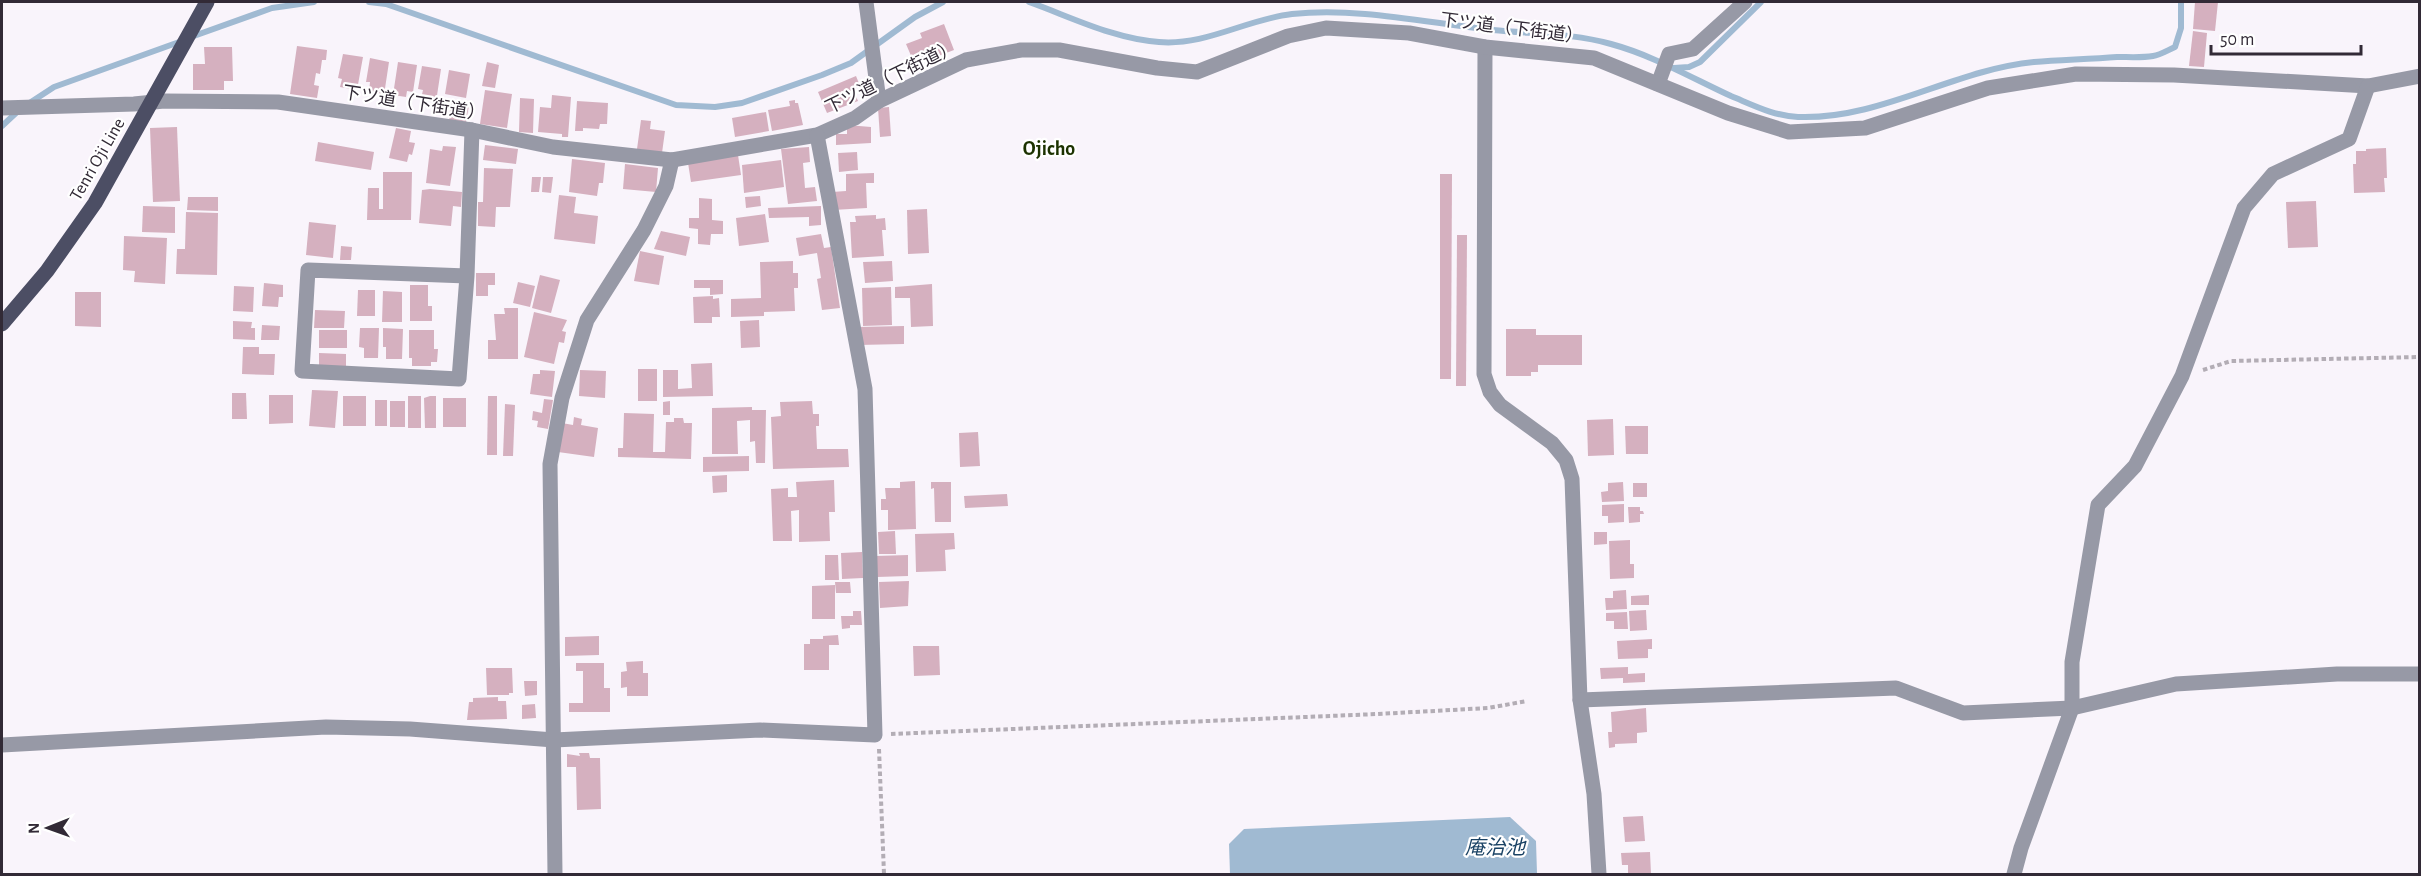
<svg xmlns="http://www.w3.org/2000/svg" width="2421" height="876" viewBox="0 0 2421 876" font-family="'Alegreya Sans','Noto Sans JP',sans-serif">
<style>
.water{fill:#a0bad2}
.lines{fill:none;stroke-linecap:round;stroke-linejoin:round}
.stream{stroke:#a0bad2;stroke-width:6}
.building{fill:#d5b0bf}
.path{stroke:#b3adb5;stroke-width:4;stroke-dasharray:4.5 3;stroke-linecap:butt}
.minor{stroke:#9799a6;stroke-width:15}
.primary{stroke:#4c4e64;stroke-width:15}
.labels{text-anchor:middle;stroke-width:4.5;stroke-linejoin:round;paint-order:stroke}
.street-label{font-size:18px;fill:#322a36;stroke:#fff}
.neighbourhood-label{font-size:20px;font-weight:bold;fill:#1c3200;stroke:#fff}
.water-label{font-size:20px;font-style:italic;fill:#194264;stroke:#fff}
</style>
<rect width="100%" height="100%" fill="#f9f4fb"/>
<!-- water -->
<polygon class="water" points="1510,817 1536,841 1537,874 1230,874 1229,844 1244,829"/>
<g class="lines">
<!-- stream -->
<g class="stream">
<polyline points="369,2 386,4 676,105 715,107 742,103 822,75 851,63 915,17 943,2"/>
<path d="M1029,2C1071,17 1114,39 1159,42C1206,46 1247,19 1292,14C1359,7 1427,23 1493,30C1531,34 1573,33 1611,44C1652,55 1692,78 1731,96C1753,105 1774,116 1798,117C1880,120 1953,70 2034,62C2062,60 2090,59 2117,57C2129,57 2142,58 2153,56C2160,55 2168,50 2175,47L2181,28V2"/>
<polyline points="191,37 272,8 314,2"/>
<polyline points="1674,68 1689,67 1700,62 1761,2"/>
<polyline points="28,104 54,87 182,41"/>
<polyline points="2,126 17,112"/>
</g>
</g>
<!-- building -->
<g class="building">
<polygon points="2195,2 2218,2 2215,31 2193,29"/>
<polygon points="944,24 954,50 915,65 906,44 922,38 920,33"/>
<polygon points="2193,31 2207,33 2204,67 2189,66"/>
<polygon points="297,46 327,50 326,60 322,60 320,74 316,73 314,85 319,86 317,98 290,94"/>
<polygon points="204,47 232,47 233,81 224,81 224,90 193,90 193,64 205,64"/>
<polygon points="343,54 363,57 357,90 340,87 342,79 338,78"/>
<polygon points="370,58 389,62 384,95 369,93 370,82 366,82"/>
<polygon points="398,62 417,65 413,92 407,91 406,97 393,95"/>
<polygon points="487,62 499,65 495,88 482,86"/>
<polygon points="422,66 441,69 436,102 421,99 423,90 418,89"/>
<polygon points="449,70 470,74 466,98 445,94"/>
<polygon points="856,76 860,86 853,89 858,101 827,113 818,92"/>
<polygon points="485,90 512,94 507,128 480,124"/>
<polygon points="552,95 571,97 568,137 562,137 562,134 538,132 540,107 551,108"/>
<polygon points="520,98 534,99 533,133 519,132"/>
<polygon points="795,100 795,103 798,103 803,125 772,131 768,110 790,106 789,101"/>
<polygon points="577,101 608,103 607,124 600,124 599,129 583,128 583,131 575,131"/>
<polygon points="451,102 469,105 466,122 449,120"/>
<polygon points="889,107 891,136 880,137 878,108"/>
<polygon points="766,112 769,131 735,137 732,118"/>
<polygon points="641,120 651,121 650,129 665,131 662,153 637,149"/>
<polygon points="847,125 871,127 871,143 836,145 836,134 847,134"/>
<polygon points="177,127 180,201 153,202 150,128"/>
<polygon points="396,128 411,131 409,142 415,143 412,155 409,154 407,162 389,158"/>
<polygon points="318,142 374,152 371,170 315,161"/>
<polygon points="485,145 518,149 516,164 483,160"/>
<polygon points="443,146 456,147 450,186 426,183 430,149 442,151"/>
<polygon points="809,147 810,162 803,163 805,188 815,187 817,201 788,204 781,149"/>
<polygon points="2386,148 2387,178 2384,178 2385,192 2354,193 2353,164 2356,164 2356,151 2366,151 2366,149"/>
<polygon points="857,152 858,170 839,172 838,153"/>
<polygon points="738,155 741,175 691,182 688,163"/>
<polygon points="572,159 605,163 603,183 599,183 597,196 569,192"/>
<polygon points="781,160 784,187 744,193 742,165"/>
<polygon points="625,164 658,168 656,192 623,189"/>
<polygon points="484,168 513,169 510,207 496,207 495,227 478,226 478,202 483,202"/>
<polygon points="383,172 412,172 411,220 367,220 368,188 379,188 379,209 383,209"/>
<polygon points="874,173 874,183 866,183 867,208 833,210 832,192 846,191 846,174"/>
<polygon points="1440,174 1452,174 1451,379 1440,379"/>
<polygon points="532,177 541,177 539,192 531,192"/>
<polygon points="543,177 553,177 551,193 542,192"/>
<polygon points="430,189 462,192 461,207 453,206 451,226 419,223 422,190"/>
<polygon points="559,195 576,197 574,213 598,216 595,244 554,239"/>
<polygon points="760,196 761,206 746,208 745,197"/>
<polygon points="188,197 218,197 218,211 187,210"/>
<polygon points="699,198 712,199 712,220 723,221 723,234 711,234 710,245 698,244 698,229 689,228 689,218 699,218"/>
<polygon points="2316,201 2318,247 2288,248 2286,202"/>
<polygon points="143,206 175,207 175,233 142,232"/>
<polygon points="821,206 821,225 809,226 809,217 769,218 768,208"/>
<polygon points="927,209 929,253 908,254 907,210"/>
<polygon points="186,212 218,213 217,275 176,274 177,249 185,249"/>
<polygon points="765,214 769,242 739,246 736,218"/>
<polygon points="876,215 876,219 885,218 886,230 882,230 884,256 852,258 850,222 856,222 855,216"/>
<polygon points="309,222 336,225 333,258 306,255"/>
<polygon points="661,231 690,237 686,256 654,249"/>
<polygon points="821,234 824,248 831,247 840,308 822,310 817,279 821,278 817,253 799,256 796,238"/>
<polygon points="1457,235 1467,235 1466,386 1456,386"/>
<polygon points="124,236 167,238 165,284 134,282 135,271 123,270"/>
<polygon points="341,246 352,247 351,260 340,260"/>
<polygon points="640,251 664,256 659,285 634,281"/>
<polygon points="793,261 793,273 798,273 798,288 794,288 795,311 764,312 764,316 731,317 731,299 761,298 760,262"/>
<polygon points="892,261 893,281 865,283 863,262"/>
<polygon points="476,273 495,273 495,285 488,285 488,296 476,296"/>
<polygon points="540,275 560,280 551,313 532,308"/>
<polygon points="694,280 723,280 723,294 710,295 710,288 694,288"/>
<polygon points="518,282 535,286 530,307 513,303"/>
<polygon points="264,283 283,285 283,297 279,297 278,307 262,306"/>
<polygon points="932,284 933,326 911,327 910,298 895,298 895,287"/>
<polygon points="410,285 428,285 428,306 432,306 432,321 410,321"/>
<polygon points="234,286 254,287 253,312 233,311"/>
<polygon points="891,287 892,325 863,326 862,288"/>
<polygon points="358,290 375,290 375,316 357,316"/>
<polygon points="383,291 402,292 402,322 382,322"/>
<polygon points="75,292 101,292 101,327 75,326"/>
<polygon points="713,296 713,299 719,298 720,317 712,317 712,323 694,323 693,297"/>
<polygon points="504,308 518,308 518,359 488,359 488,340 496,340 494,314 505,314"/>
<polygon points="315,310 345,311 344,328 314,328"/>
<polygon points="534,312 567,320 562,331 566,332 564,343 559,342 554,364 524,357"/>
<polygon points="759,320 760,347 741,348 740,321"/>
<polygon points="233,321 252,322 251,328 255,328 255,340 233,339"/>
<polygon points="262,325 280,326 279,340 261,340"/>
<polygon points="904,326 904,344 858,345 858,327"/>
<polygon points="360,328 379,328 378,358 364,358 364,348 359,347"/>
<polygon points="383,328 403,329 402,359 386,359 386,347 383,347"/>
<polygon points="1506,329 1536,329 1536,335 1582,335 1582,365 1538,365 1538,372 1531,372 1531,376 1506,376"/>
<rect x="319" y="330" width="28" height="18"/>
<polygon points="409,330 434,330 434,349 438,349 437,362 431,362 431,366 412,366 412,358 409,358"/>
<polygon points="243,347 259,347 259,354 275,354 274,375 242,374"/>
<polygon points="319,353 346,354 346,369 319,368"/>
<polygon points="712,363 713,396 663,397 663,370 678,370 678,389 692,388 691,364"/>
<rect x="638" y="369" width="19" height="32"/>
<polygon points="540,370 555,371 552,397 530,394 533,374 540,374"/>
<polygon points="580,370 606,371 605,398 579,396"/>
<polygon points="312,390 338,391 335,428 309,426"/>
<polygon points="232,393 246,393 247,419 232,419"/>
<polygon points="269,395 293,395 293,423 269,424"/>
<rect x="343" y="396" width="23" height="30"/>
<rect x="408" y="396" width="13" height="32"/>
<polygon points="430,396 436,396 436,428 425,428 424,398"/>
<polygon points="488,396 497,396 497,455 487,455"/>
<rect x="443" y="398" width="23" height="29"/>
<polygon points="544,399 553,400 548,429 537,427 538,421 532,420 533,411 542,413"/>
<rect x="375" y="400" width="12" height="26"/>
<rect x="390" y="401" width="15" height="26"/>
<polygon points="670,401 670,415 663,415 663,402"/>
<polygon points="812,401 813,414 819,414 819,426 816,426 817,449 848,449 849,467 773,469 771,417 781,416 780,402"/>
<polygon points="505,404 515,405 513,456 503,456"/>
<polygon points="752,407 752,410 766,410 765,463 756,463 755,441 750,442 750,420 737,421 738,454 712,454 712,408"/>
<polygon points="624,413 654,414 653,452 665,452 666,422 674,422 674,418 683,418 684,423 692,423 691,459 618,457 618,448 623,448"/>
<polygon points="574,417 582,419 581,425 598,428 594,457 558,452 562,423 573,425"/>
<polygon points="1613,419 1614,455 1588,456 1587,420"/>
<polygon points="1625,426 1648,426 1648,454 1626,454"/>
<polygon points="978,432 980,466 960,467 959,433"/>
<polygon points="749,456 749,471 703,472 703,457"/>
<polygon points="727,475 727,492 713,493 712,476"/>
<polygon points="834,480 835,512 829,512 830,541 799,542 799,510 791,511 792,541 773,541 771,489 788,488 788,497 797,497 796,482"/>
<polygon points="915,481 916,529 888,530 888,510 881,510 881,499 886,499 885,488 900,488 900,482"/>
<polygon points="931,482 951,482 951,522 935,522 934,488 931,489"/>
<polygon points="1623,482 1624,501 1602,502 1601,492 1608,491 1608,483"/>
<rect x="1633" y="483" width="14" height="14"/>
<polygon points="1007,494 1008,506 965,508 964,496"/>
<polygon points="1624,504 1624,522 1608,523 1608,516 1602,516 1602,505"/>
<polygon points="1628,507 1640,507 1640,511 1643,511 1644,514 1640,514 1640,522 1629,523"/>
<polygon points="895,531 896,554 879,554 878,532"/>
<polygon points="1594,532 1607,532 1607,544 1594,545"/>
<polygon points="954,533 955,549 945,550 946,571 916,572 915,534"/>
<polygon points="1630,540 1630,564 1634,564 1634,578 1610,579 1609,541"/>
<polygon points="862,552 863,578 842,579 841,553"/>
<polygon points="825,555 838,555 839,580 825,580"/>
<polygon points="908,555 908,576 877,577 876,556"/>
<polygon points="909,581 908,606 880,608 879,582"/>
<polygon points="835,582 850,582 851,593 836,593"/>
<polygon points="835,585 835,619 812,619 812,586"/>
<polygon points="1626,590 1627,609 1606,610 1605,598 1613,598 1613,591"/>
<polygon points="1649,595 1649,605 1631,605 1631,596"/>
<polygon points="1646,610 1647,630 1630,631 1629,611"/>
<polygon points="853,611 861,611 862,625 850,625 850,628 842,629 841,616 853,616"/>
<polygon points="1627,612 1628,629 1614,629 1614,621 1606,621 1606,613"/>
<polygon points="838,635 839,645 829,645 829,670 804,670 804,644 810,644 810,639 823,639 823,636"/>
<polygon points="599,636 599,655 565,656 565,637"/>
<polygon points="1652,639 1652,649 1648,649 1648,658 1618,659 1617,641"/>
<polygon points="913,646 939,646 940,675 914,676"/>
<polygon points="643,661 643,673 648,673 648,696 627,696 627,687 621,688 621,672 627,671 626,662"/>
<polygon points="576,663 604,663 604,688 610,688 610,712 569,712 569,703 583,703 583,671 576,671"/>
<polygon points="1628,667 1628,674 1645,673 1645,682 1623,683 1623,678 1601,679 1600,668"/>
<polygon points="486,668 512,668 513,693 509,693 509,695 487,695"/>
<polygon points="524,681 537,681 537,695 525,696"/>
<polygon points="498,697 498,701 506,701 507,719 467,720 469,702 473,702 473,698"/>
<polygon points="535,704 536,718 522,719 522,705"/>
<polygon points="1646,708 1647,732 1637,733 1637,743 1615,744 1615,747 1609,748 1608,732 1612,732 1611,712"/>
<polygon points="579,753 589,753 590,758 600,758 601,809 577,810 576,767 567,767 567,754 580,756"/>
<polygon points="1643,816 1645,841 1625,842 1623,817"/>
<polygon points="1650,852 1651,874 1628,874 1628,865 1622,865 1621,853"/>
</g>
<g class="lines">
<!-- path -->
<g class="path">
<polyline points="2203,370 2231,361 2420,357"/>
<polyline points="891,734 1378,714 1488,708 1527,701"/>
<polyline points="879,749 884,874"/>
</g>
<!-- minor -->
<g class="minor">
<polyline points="866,2 879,101"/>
<polyline points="1485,47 1484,374 1490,392 1500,405 1552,443 1566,460 1572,479 1580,700 1594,794 1599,874"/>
<polyline points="1658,84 1669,54 1693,49 1745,2"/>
<polyline points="2,108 134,104 164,101 278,102 472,130 553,147 672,160 817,135 855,118 879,101 966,60 1021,50 1059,50 1157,68 1197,72 1288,36 1326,28 1409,33 1485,47 1594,58 1728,113 1789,132 1865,128 1988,88 2076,74 2174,75 2368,86 2420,76"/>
<polyline points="467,276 308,270 302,371 459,379 467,276 472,130"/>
<polyline points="1580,700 1896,688 1963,713 2072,708 2176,684 2337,674 2420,674"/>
<polyline points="2,745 326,727 410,729 554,740 760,730 875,735 865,389 817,135"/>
<polyline points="555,874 550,464 562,398 587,320 644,230 666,186 672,160"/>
<polyline points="2014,874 2021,848 2072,708 2072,662 2098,505 2135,466 2182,376 2244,208 2273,174 2349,139 2368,86"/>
</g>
<!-- primary -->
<polyline class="primary" points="2,324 47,271 95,203 207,2"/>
</g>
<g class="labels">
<!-- street labels -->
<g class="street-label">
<text transform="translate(1512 28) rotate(7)" y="6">下ツ道（下街道）</text>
<text transform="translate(891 77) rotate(-26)" y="6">下ツ道（下街道）</text>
<text transform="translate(414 103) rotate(9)" y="6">下ツ道（下街道）</text>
<text transform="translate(97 159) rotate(-60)" y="6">Tenri Oji Line</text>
</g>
<!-- neighbourhood labels -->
<g class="neighbourhood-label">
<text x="1049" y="155">Ojicho</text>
</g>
<!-- water labels -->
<g class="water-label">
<text x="1495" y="854">庵治池</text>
</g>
</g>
<!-- border -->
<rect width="2421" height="876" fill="none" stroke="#322a36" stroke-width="6"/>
<!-- north arrow -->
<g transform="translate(48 828) rotate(269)" stroke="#ffffff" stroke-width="4.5" paint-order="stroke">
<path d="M0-4.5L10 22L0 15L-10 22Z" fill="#322a36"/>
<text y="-9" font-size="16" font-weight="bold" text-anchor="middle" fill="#322a36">N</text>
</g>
<!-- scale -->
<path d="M2211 45v9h150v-9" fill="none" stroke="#322a36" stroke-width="3"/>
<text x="2220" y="45" font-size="18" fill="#322a36" stroke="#ffffff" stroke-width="4.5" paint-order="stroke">50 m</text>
</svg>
